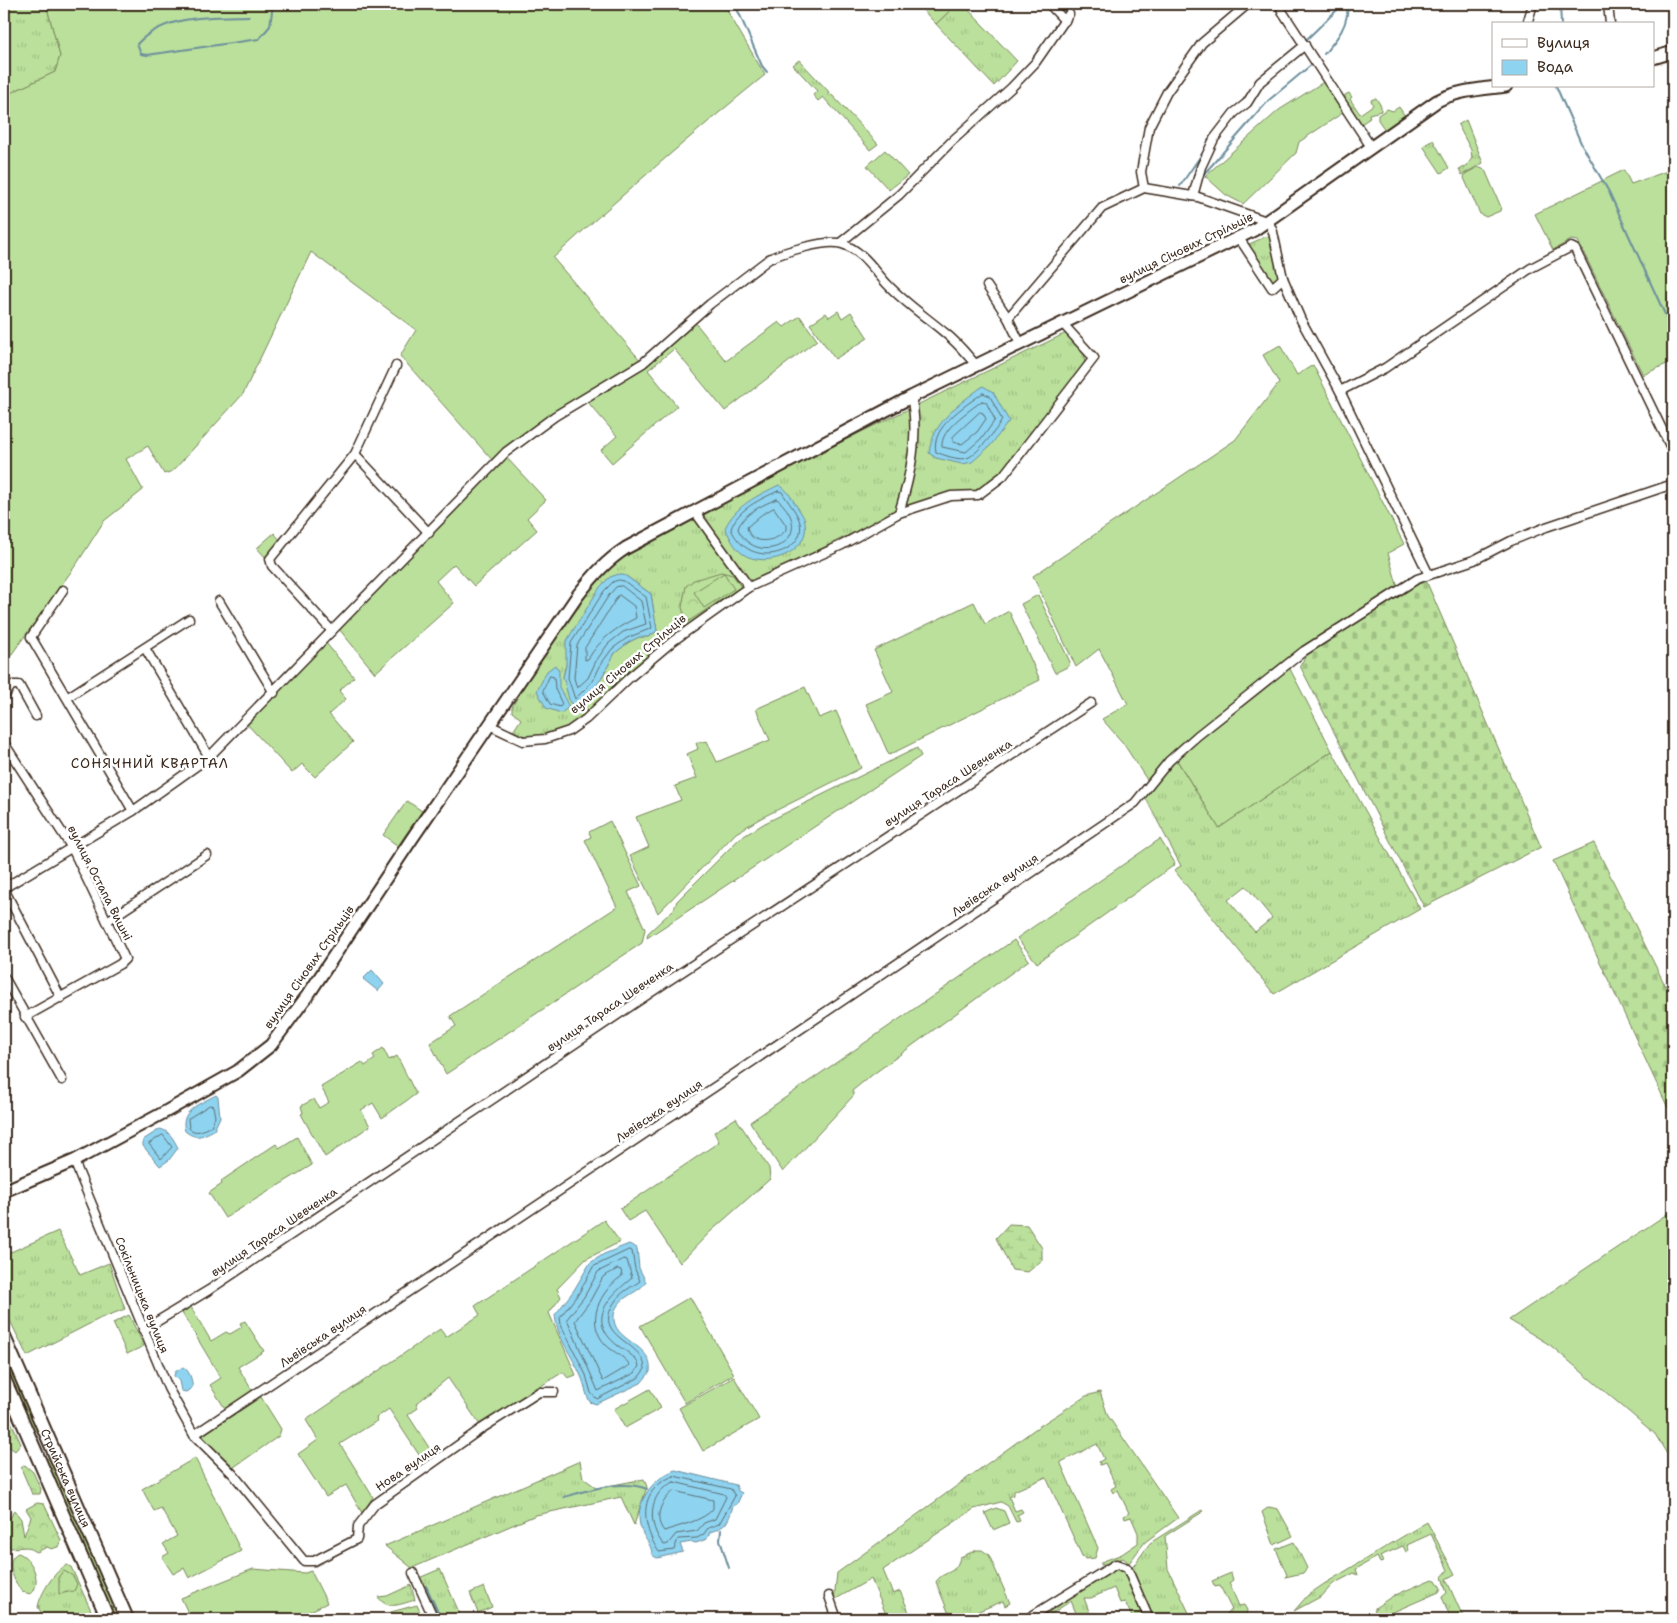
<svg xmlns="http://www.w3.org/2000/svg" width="1677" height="1623" viewBox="0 0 1677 1623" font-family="'Shantell Sans',sans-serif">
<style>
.grass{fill:url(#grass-tufts);stroke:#7a855c;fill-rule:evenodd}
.forest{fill:url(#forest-crowns);stroke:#7a855c}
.wetland{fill:url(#wetland-marsh);stroke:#7a855c}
.cemetery{fill:url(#cemetery-stones);stroke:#7a855c}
.garden{fill:#bae09b;stroke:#7a855c}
.water{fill:#8ed3f0;stroke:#6d8f9c}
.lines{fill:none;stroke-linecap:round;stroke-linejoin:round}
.shore{stroke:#5c6e72;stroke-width:1}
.stream{stroke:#6d8f9c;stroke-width:2}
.street-casing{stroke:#3b2a1e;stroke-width:11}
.secondary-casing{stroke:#3b2a1e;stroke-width:15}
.primary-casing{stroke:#3b2a1e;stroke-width:16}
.street{stroke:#fff;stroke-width:8}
.secondary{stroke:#fff;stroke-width:11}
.primary{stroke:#fff;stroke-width:12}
.labels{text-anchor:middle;stroke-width:5;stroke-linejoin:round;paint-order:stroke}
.street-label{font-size:12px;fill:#3b2a1e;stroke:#fff}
.neighbourhood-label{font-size:14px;letter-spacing:1px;fill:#3b2a1e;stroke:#fff}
</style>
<defs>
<pattern id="grass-tufts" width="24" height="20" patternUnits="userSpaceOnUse" patternTransform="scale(1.25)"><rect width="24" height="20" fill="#bae09b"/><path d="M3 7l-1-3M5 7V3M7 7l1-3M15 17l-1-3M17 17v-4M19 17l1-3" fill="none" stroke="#a1c085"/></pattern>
<pattern id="forest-crowns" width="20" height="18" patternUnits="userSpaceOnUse" patternTransform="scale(1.25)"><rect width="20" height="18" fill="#bae09b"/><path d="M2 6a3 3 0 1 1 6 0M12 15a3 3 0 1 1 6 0" fill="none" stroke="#a1c085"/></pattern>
<pattern id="wetland-marsh" width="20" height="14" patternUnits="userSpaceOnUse" patternTransform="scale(1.25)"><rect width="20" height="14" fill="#bae09b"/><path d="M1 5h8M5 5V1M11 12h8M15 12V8" fill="none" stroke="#a1c085"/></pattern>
<pattern id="cemetery-stones" width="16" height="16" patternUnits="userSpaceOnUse" patternTransform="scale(1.25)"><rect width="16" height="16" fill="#bae09b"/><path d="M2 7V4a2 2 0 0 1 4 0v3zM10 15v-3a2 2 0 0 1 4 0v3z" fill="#a1c085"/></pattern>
</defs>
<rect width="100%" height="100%" fill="#fff"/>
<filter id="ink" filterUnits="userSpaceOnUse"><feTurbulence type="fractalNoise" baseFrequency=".02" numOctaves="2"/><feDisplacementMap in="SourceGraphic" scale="10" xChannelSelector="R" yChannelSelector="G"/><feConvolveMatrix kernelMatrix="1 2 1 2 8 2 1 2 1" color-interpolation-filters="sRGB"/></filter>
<g filter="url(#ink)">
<!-- grass -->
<g class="grass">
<polygon points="4,4 46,4 60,56 55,72 4,96"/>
<polygon points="957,4 963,4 1017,61 994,86 936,24"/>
<polygon points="799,60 878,144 870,150 823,97 818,101 813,95 817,91 793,65"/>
<polygon points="1349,93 1352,97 1350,99 1360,114 1373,105 1371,100 1376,98 1381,106 1381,111 1369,114 1370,118 1361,124 1345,100 1345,95"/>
<polygon points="1399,107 1405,116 1385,130 1378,120 1378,115 1387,109 1393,111"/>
<polygon points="1466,120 1483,163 1462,175 1459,169 1466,167 1472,158 1471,150 1458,125"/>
<polygon points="1433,140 1449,168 1441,173 1423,146"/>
<polygon points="1267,236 1270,239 1278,276 1276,280 1270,282 1247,245"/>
<path d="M1066,333L1085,356L1084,365L997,476L976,492L895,512L742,588L616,686L577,721L560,731L538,736H522L512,733L521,719L512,712V707L531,674L601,574L629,551L859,433ZM626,576L651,594L657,631L648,637H639L629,642L615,653L598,684L577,706L563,677L566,665Z"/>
<path d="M1332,751L1420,909L1274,994L1174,870L1181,866L1145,797L1176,759L1219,828ZM1246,886L1272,918L1255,932L1228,900Z"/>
<polygon points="58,1231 80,1275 109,1263 125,1309 101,1318 27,1356 4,1308 4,1255"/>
<polygon points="4,1353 38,1430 34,1432 4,1364"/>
<polygon points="1100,1392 1108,1416 1178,1518 1145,1542 1129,1563 1123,1558 1101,1565 1101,1562 1122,1554 1138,1543 1138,1533 1131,1517 1125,1519 1124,1516 1129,1513 1118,1490 1113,1493 1111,1489 1116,1486 1105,1463 1100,1465 1099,1462 1104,1459 1097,1444 1061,1462 1061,1464 1098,1548 1095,1558 1086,1559 1082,1556 1046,1477 1014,1491 1014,1495 1009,1497 1015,1511 1021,1509 1023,1512 1017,1515 1020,1521 1016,1522 1008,1506 1001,1502 974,1509 883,1570 893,1594 900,1591 912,1619 888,1619 871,1579 834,1600 837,1573 1035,1429 1086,1396"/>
<polygon points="48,1458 50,1459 120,1619 115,1619 45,1460"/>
<polygon points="580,1461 583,1478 597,1488 644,1479 647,1487 634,1525 621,1497 536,1515 412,1568 385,1546"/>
<polygon points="1269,1507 1278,1509 1293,1536 1274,1545 1262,1512"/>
<polygon points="996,1508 1004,1511 1009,1523 993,1530 985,1513"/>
<polygon points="1202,1510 1204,1511 1165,1536 1168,1569 1192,1619 1154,1619 1132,1568 1150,1543"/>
<polygon points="1427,1522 1455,1574 1446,1579 1464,1619 1451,1619 1442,1597 1447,1593 1442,1577 1448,1570 1431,1534 1407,1545 1409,1550 1406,1552 1403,1546 1380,1556 1383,1562 1380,1563 1377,1557 1356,1569 1358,1575 1354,1573 1333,1584 1322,1596 1294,1611 1308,1595 1324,1584"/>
<polygon points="1294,1542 1307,1568 1303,1573 1285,1577 1287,1575 1276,1549"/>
<path d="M977,1550H982L989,1555L1010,1603L1005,1606L1003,1601L960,1619H951L936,1582C943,1570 956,1576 960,1557Z"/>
<path d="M18,1553C32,1557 43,1583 31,1594L22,1592C15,1583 3,1560 18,1553Z"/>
<path d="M67,1565L71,1567L95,1619H45L38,1607C40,1594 55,1570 67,1565Z"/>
<polygon points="440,1569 462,1619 437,1619 419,1578"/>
<polygon points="1117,1569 1124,1572 1146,1619 1133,1619 1125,1602 1120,1603 1114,1588 1091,1598 1084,1598 1090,1614 1085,1616 1086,1619 1078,1618 1071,1601 1043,1619 1036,1619"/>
<polygon points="1231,1573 1233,1580 1229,1583 1239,1606 1244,1605 1247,1610 1245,1619 1229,1619 1226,1613 1232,1610 1220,1586 1215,1587 1212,1581"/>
<polygon points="1432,1579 1436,1580 1441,1588 1439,1592 1377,1619 1363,1619 1374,1614 1375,1608 1391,1597"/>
<path d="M411,1585L415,1600C400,1604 388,1611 378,1597L387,1596Z"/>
<polygon points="417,1605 423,1619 395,1619 393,1616 388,1618 388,1615 391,1612"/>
</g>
<!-- forest -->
<g class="forest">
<polygon points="274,533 281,541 266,558 257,548"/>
<polygon points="721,572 733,575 741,587 686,623 682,607 686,586 694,580"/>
<polygon points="129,1315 144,1346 127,1354 113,1323"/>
<polygon points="4,1406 21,1444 15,1451 4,1443"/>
<polygon points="25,1465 33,1472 41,1489 40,1494 32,1494 21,1468"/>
<polygon points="4,1501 10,1519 14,1510 21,1519 24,1536 31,1517 26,1509 37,1503 44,1504 61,1540 60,1546 52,1549 47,1547 37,1552 27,1547 10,1548 4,1532"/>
<polygon points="64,1571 73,1576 77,1584 74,1591 59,1594 59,1576"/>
<polygon points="484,1587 492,1607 478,1613 470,1593"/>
</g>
<!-- wetland -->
<polygon class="wetland" points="1009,1224 1027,1225 1042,1248 1042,1260 1028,1272 1012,1270 996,1238"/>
<!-- cemetery -->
<g class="cemetery">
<polygon points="1425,578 1541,847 1424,907 1300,666 1307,654"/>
<polygon points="1594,843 1673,1001 1673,1106 1668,1108 1553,861"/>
</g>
<!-- garden -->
<g class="garden">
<path d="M46,4H726L728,12L765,75C692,134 622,195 553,258L641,361C590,390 535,418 493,461L400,356L416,330L311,252L243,394L173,471L164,474L148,446L126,459L143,490L104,521L78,562L4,665V96L55,72L60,56Z"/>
<polygon points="917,4 957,4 936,24"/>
<polygon points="1325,81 1344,112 1299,142 1296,153 1243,204 1226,195 1205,176 1279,110"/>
<polygon points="885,150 908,175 889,190 867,166"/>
<polygon points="1478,167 1485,170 1501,207 1500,211 1486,217 1480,214 1464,178 1465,174"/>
<polygon points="1673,169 1673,361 1643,375 1578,241 1571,240 1553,250 1535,214 1624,170 1631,184"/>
<polygon points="838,311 842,318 851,312 868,338 835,359 810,324 826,313 829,317"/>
<polygon points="800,316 817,340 725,411 674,349 648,370 677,406 612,463 601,450 617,436 586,400 634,372 694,321 726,361 779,322 784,327"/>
<polygon points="1280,345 1297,375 1313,365 1404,544 1388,553 1398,588 1294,653 1287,663 1332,751 1219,828 1172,752 1147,780 1123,743 1102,719 1128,704 1099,649 1076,667 1033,576 1235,440 1279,383 1263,355"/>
<polygon points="505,456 546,500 527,518 537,530 474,586 454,564 436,581 454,603 375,673 339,629"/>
<polygon points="724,573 734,589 704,608 694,592"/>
<polygon points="1038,595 1070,662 1069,666 1055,673 1021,604"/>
<polygon points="974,602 985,624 1009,611 1040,680 889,755 866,704 893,692 874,650"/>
<polygon points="326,643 354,677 339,691 346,699 329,714 353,742 315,777 302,764 292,773 246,723"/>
<polygon points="805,687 819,718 836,711 861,768 761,818 736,833 658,913 630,856 649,847 636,817 681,800 675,786 697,778 687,754 698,749 696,743 707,741 717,762 770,740 756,709"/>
<polygon points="917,748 921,756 647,938 648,933 674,909 677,901 739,839 765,823"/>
<polygon points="407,801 422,811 398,846 383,835"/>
<polygon points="610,821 641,886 628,892 645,929 642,943 446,1074 430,1043 456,1026 450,1016 617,907 585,840 591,837 589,832"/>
<polygon points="1160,839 1175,863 1173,866 1037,963 1017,938"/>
<polygon points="1014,940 1029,960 868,1078 852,1091 854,1095 783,1172 750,1122"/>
<polygon points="383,1048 389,1060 397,1056 416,1094 382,1118 373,1103 361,1110 370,1126 325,1157 301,1114 303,1113 301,1106 314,1099 319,1108 329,1102 321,1087 362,1062 365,1066 375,1059 373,1055"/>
<polygon points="736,1118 769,1168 770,1179 709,1233 680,1263 645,1211 628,1221 620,1209 719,1142 714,1132"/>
<polygon points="297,1137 312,1165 225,1218 209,1193 222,1184 221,1181 276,1144 279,1148"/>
<polygon points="1673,1210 1673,1464 1655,1434 1550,1345 1509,1320"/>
<polygon points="604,1220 620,1242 586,1259 557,1289 561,1297 549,1313 576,1375 568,1378 563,1372 480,1425 448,1378 416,1404 418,1408 408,1415 435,1457 425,1464 389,1409 376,1418 377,1421 340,1444 373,1497 362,1513 346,1485 326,1497 298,1454 318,1440 306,1420 440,1329 446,1337 480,1315 475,1306"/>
<polygon points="690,1297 734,1374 685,1403 640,1326"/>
<polygon points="191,1307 211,1341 226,1332 230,1334 242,1327 240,1323 245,1321 264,1351 238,1367 253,1392 226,1410 210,1385 221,1378 182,1313"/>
<polygon points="734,1377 759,1419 703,1451 679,1408"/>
<polygon points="650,1389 661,1408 625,1428 614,1409"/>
<polygon points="261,1397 281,1429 279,1436 234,1467 204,1439 203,1435"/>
<polygon points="195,1458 241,1551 189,1578 184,1568 173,1574 162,1557 169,1553 163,1544 177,1536 161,1508 154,1511 142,1489"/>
<polygon points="253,1569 305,1573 311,1571 327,1603 294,1619 274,1619 271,1614 259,1619 191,1619 181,1598"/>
</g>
<!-- water -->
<g class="water">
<path d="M983,386L993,392L1009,421L991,445L972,462L962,464L936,458L929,453C933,421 959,404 983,386Z"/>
<path d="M779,485C787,489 791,497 796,505C799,510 804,516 805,522C811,553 765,569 743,554C734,548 730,537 725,528C736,505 757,496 779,485Z"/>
<polygon points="619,574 626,576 651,594 657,631 648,637 639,637 629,642 615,653 598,684 577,706 570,703 563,677 566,665 566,642 600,587 610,577"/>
<polygon points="555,665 559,671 559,687 569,707 561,713 546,708 537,691 547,671"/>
<polygon points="372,970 384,984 378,991 363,979"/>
<path d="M216,1095L218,1097L220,1117L214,1130C202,1136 196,1140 185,1131C179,1110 200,1104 216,1095Z"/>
<path d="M160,1129C170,1131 174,1140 178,1148L169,1160L160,1166L143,1146V1140Z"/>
<path d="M629,1244L637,1248L639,1268L646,1282C637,1295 617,1296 614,1315C611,1342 654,1343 650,1372L641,1383L596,1404L590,1402C585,1393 585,1385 581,1376C572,1355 557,1338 555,1315L574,1290L590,1263L604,1254Z"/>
<path d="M183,1367C189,1370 193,1380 192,1388L186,1392L181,1391L179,1381L174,1376L175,1372Z"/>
<path d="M675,1470L736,1485L738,1491L742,1493L737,1504L733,1506C728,1523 726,1527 710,1532L707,1539L696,1543L692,1542L680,1544L683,1552L657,1558L652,1555C652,1546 647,1542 643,1534C630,1507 651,1479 675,1470Z"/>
</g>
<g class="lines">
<!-- shore -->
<g class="shore">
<path d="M983,393L990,396L1002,420C997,429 977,455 967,458C960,461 943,455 936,452C930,427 966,405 983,393Z"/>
<path d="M982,401L986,402L995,420L983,437L966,452L942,447C940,429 969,411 982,401Z"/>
<polygon points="980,412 983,413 986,419 977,432 962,444 953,442 953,437"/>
<path d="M778,491L782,492C787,501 798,513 800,523C807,551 751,573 731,529C737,509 761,499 778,491Z"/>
<path d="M777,499C822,538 757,571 738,529C742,514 764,504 777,499Z"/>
<path d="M774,508L786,525V530C777,542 750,547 747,527L761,515Z"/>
<polygon points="619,580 624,581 646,597 652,628 627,638 612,649 601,664 593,681 575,699 568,678 571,643 604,591 613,582"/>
<polygon points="622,586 641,601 646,624 623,632 608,644 596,661 588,678 577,688 574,678 577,645 609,595 616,587"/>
<path d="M619,595L634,606L636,618C616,628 601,638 588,659L585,660V648Z"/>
<polygon points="550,676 554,677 555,689 562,704 560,707 550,704 543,691"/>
<path d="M210,1105L213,1106L215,1117L211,1126C203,1130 196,1135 189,1128L188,1119Z"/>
<polygon points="163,1135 172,1147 161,1159 149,1144"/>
<path d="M629,1250L632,1251L635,1269L640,1281C632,1287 622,1291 616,1300C589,1338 644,1340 645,1369L638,1378L597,1399L591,1393L586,1375L561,1325L560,1317L579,1293L593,1267Z"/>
<path d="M624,1259L627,1260L632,1278C610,1296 585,1319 617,1345C625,1351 636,1356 639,1366L635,1373L598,1391L567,1319L584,1297L598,1272Z"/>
<path d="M618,1269L621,1270L622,1276C600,1291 584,1322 606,1345C613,1352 625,1357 630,1365L603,1381L575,1321L590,1301L603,1277Z"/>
<path d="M674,1476L731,1489L735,1496L719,1524L708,1528L703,1535L697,1538L678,1539L674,1550L659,1552C641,1525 637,1489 674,1476Z"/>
<path d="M674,1482L724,1494L726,1497L715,1519L704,1523L697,1531L676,1534L668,1544L664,1545C647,1526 647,1492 674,1482Z"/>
<path d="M674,1491L713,1500V1509C703,1521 678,1526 664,1531C653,1518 661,1500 674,1491Z"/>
</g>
<!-- stream -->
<g class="stream">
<polyline points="735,4 762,66 767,72"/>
<polyline points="1560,4 1561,24"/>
<path d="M249,16C212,17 165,14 137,44L141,54L147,55L259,39L270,26L273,4"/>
<polyline points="1307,39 1343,4"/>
<path d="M1324,54C1336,40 1350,24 1347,4"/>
<polyline points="1262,76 1295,49"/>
<polyline points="1556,86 1581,143 1609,192 1673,332"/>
<polyline points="1240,104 1250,92"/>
<polyline points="1204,174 1269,100 1311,65"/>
<polyline points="1180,186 1204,151"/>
<path d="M564,1497C589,1490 622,1479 647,1489"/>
<polyline points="721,1530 720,1540 729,1568"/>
<polyline points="426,1586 441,1619"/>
</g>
<!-- street casing -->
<g class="street-casing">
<g id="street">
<polyline points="1049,4 1065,21"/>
<polyline points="1280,4 1282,11 1371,147"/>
<polyline points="1608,4 1610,24"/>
<polyline points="1527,24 1533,4"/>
<polyline points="1144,188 1141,172 1149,127 1167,92 1202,43 1248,4"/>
<polyline points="1193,196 1201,167 1214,139 1234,113 1247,103 1260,82 1305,45"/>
<polyline points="840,243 899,195 952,141 1011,88 1035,63 1069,14"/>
<polyline points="1283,278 1301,320 1340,391 1428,573"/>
<polyline points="987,286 1008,318"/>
<polyline points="1021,345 1008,318 1102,208 1144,188 1198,197 1269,222 1273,232 1283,278 1272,288 1239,238"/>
<polyline points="1340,391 1385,368 1531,268 1571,247 1575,249 1673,452"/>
<polyline points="355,454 429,533"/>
<polyline points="695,512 749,587"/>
<path d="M899,513C910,477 920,434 911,397"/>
<polyline points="63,590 31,637 133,811"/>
<polyline points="219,601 274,693"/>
<polyline points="332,631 272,566 270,559 355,454 396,366"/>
<polyline points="145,648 209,757"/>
<polyline points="4,696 12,685 19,685 36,716"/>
<polyline points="68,697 189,619"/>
<polyline points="489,725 523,741 545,739 569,731 586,719 629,678 673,641 749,587 842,545 899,513 951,496 978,495 1003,476 1094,358 1063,324"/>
<polyline points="4,743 72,848 125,959 120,964 25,1017"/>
<path d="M4,888L133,811L209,757L506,452L555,416L643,363L710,304L769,259C783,252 827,239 842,244C862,250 874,270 887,284C905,303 926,317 945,333C957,342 967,355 977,366"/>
<polyline points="4,889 61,998"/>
<polyline points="107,921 207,855"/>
<polyline points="4,977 62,1080"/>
<polyline points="74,1161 168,1388 194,1435 233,1474 304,1561 314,1561 357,1539 358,1526 375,1504 481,1429 539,1392 554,1392"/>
<polyline points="143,1330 209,1290 665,983 1091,703"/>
<polyline points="194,1435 719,1084 1135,803 1169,761 1197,736 1304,651 1417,579 1474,560 1511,541 1546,527 1673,484"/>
<polyline points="413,1573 434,1619"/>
<polyline points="829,1596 837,1619"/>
<polyline points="1027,1619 1116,1564 1127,1568 1149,1619"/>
</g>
</g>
<!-- secondary casing -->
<g class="secondary-casing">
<g id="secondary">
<polyline points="1653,58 1673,52"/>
<path d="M4,1191L74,1161L165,1112L238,1071L271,1045L310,992L411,840L578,595C593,576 606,561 626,548L911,397L1254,230L1437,101C1458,90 1483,89 1506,86"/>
</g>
</g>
<!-- primary casing -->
<g class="primary-casing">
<g id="primary">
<path id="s1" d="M4,1337L127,1619"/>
<polyline points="4,1379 108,1619"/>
</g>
</g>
<!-- street -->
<use href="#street" class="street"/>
<!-- secondary -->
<use href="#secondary" class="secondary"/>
<!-- primary -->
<use href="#primary" class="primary"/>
</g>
</g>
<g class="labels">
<!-- street labels -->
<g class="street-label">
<text transform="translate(1186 248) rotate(-26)" y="4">вулиця Січових Стрільців</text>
<text transform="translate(628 664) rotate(-40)" y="4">вулиця Січових Стрільців</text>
<text transform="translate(948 783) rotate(-33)" y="4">вулиця Тараса Шевченка</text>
<text transform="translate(100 883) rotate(63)" y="4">вулиця Остапа Вишні</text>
<text transform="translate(995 885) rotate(-34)" y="4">Львівська вулиця</text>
<text transform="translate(309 967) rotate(-55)" y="4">вулиця Січових Стрільців</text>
<text transform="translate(610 1007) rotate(-34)" y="4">вулиця Тараса Шевченка</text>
<text transform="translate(659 1111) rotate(-34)" y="4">Львівська вулиця</text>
<text transform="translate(274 1232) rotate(-34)" y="4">вулиця Тараса Шевченка</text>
<text transform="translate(142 1295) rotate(68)" y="4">Сокільницька вулиця</text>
<text transform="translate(323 1336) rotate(-34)" y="4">Львівська вулиця</text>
<text transform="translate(408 1467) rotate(-34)" y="4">Нова вулиця</text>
<text dy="4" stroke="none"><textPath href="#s1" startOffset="154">Стрийська вулиця</textPath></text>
</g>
<!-- neighbourhood labels -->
<g class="neighbourhood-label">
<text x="150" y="768">СОНЯЧНИЙ КВАРТАЛ</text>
</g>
</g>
<!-- margin -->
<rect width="1677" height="1623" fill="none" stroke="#fff" stroke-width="20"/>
<rect x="10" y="10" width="1657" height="1603" fill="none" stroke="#3b2a1e" stroke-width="2" filter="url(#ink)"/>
<!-- legend -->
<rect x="1492" y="22" width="162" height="65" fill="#ffffff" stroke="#b1aaa5"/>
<rect x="1502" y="39" width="25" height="8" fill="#ffffff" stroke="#b1aaa5"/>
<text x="1537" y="48" font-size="15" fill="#3b2a1e">Вулиця</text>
<rect x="1502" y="60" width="25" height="15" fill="#8ed3f0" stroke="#b1aaa5"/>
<text x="1537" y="72" font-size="15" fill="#3b2a1e">Вода</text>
</svg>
